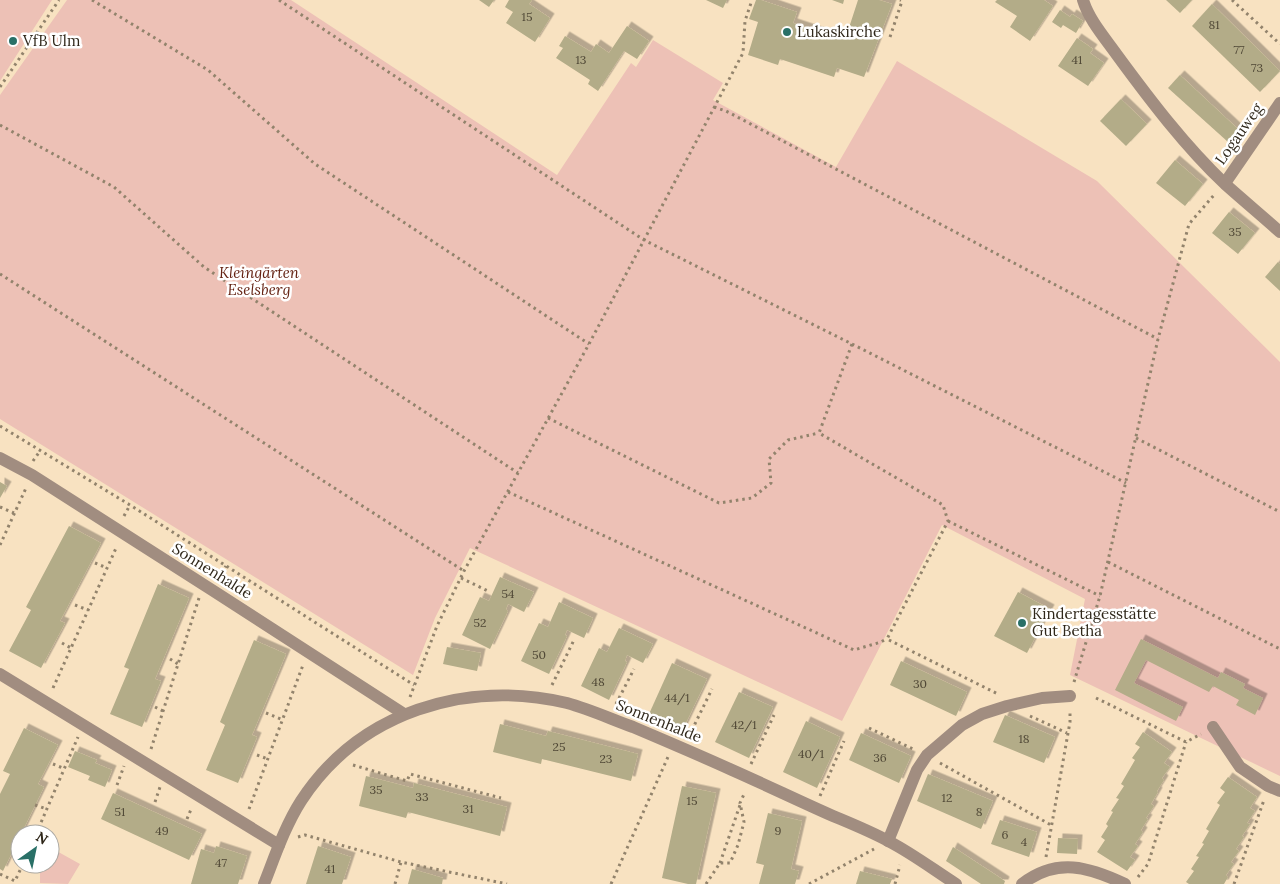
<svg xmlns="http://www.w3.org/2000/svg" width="1280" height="884" viewBox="0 0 1280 884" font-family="Lora,serif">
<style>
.green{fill:#edc1b6}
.building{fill:#b3ac88;filter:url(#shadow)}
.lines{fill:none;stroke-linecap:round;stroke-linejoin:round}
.path{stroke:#92836c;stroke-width:3;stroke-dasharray:2.5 4;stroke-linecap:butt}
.minor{stroke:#a18d80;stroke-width:12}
.poi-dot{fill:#297067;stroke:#fff;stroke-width:2}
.labels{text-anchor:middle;stroke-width:5;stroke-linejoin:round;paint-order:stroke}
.number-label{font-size:12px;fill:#504836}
.poi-label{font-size:15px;fill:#2f271a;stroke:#fff;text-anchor:start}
.street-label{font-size:15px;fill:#2f271a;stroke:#fff}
.park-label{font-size:15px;font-style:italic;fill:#642212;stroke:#fff}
</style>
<defs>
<filter id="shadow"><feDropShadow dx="4.5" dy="-4.5" stdDeviation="0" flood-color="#0004"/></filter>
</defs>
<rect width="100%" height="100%" fill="#f8e2c1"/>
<!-- green -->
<g class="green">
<polygon points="0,0 52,0 0,81"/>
<polygon points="67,0 291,0 557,175 631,63 636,67 653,40 723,83 713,100 836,167 897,61 1097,181 1280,362 1280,776 1070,675 1085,599 942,525 842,721 470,548 435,618 413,675 0,419 0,95"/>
<polygon points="53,849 80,864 68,884 40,883 40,864 50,864 50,851"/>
</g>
<!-- building -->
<g class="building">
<polygon points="479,0 494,0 489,7"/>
<polygon points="509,0 532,0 529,4 550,18 535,42 506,23 513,12 505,7"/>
<polygon points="706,0 727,0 723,8"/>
<polygon points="756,0 761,0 797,12 793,23 845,40 858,0 879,0 892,4 864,77 837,68 834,77 780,59 778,65 748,55 758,22 749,19"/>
<polygon points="832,0 844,0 843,4"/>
<polygon points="997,0 1044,0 1053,6 1030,41 1010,27 1017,16 995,2"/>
<polygon points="1166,0 1192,0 1180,13"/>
<polygon points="1212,4 1280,71 1260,92 1192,26"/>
<polygon points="1060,10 1070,17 1072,14 1083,21 1076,33 1063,25 1061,28 1052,22"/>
<polygon points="627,26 649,41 637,59 624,51 598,91 588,84 590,80 556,58 563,48 559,46 565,36 591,52 596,44 609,53"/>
<polygon points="1077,38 1093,49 1090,53 1104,63 1088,86 1058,66"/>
<polygon points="1180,75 1239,130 1228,142 1168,88"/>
<polygon points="1121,99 1147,124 1126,146 1100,121"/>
<polygon points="1175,160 1203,184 1185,206 1156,183"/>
<polygon points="1229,212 1255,233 1238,254 1212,233"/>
<polygon points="1278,262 1280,264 1280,291 1265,277"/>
<polygon points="0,482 7,486 0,498"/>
<polygon points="69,526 101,543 60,621 65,623 41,668 9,651 31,610 26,607"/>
<polygon points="500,577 534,592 524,612 508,604 506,609 508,611 490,649 462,635 480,597 489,601"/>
<polygon points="158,584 189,598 155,679 161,681 142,727 110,714 129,669 124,667"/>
<polygon points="1018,592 1050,609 1027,653 994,636"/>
<polygon points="559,602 593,618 584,638 567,630 565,635 567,636 549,674 521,661 539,623 548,627"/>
<polygon points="619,628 653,644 643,663 627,655 625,661 627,662 609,700 581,686 599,648 607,652"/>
<polygon points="1141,639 1218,678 1221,672 1245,684 1243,688 1263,698 1255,715 1236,705 1239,700 1213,686 1209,692 1146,660 1134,683 1183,707 1176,721 1115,690"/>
<polygon points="254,640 286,654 252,735 257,737 238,783 206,770 225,725 220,722"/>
<polygon points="447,647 481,653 477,671 443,664"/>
<polygon points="901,661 967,692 956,716 890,685"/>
<polygon points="672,663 707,679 683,729 649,714"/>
<polygon points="739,692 773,707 749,758 715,742"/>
<polygon points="1005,715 1055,737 1044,763 993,742"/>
<polygon points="806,721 840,737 817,788 783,772"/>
<polygon points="500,724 546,736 548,731 638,754 631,781 542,759 541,764 493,752"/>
<polygon points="24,728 58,745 38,784 44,787 3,871 0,869 0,794 10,774 3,771"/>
<polygon points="1143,732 1172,752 1164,763 1170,767 1162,778 1164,780 1157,791 1158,792 1151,804 1154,806 1146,818 1148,819 1141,830 1143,832 1135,844 1138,846 1130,857 1135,860 1127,871 1097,852 1105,840 1101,837 1108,826 1106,824 1113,812 1111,811 1119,799 1116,798 1124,786 1121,784 1135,760 1132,758 1140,747 1135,744"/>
<polygon points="861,733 911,756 899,783 849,760"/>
<polygon points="75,751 97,760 95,763 112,770 105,787 88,780 90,776 68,767"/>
<polygon points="928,774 993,801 981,829 917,801"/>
<polygon points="366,776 413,788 414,783 507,807 500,836 408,812 406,818 359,806"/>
<polygon points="1228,777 1257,797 1250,808 1255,811 1247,823 1250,824 1242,836 1244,837 1236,849 1239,851 1231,862 1234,864 1226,875 1228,877 1224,884 1189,884 1186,882 1194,871 1191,869 1199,857 1196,856 1204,844 1202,843 1209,831 1206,829 1220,805 1217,803 1225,792 1220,788"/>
<polygon points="682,786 716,793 696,884 688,884 662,878"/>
<polygon points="113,793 202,834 189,860 101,819"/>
<polygon points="768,813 802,821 791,869 799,871 795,884 759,884 764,865 756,863"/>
<polygon points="1000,820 1037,832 1029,857 991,844"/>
<polygon points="1058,838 1078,839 1077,854 1057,853"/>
<polygon points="216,846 247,856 238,884 191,884 201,849 214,853"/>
<polygon points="318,846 351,857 342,884 306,884"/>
<polygon points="953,847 1005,881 1004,884 981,884 946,861"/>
<polygon points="412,869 443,878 442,884 408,884"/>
<polygon points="860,871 892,879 890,884 856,884"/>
</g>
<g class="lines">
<!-- path -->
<g class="path">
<polyline points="92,0 208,70 315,164 589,344"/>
<polyline points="279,0 644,240 852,344 819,433 943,505 948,521 887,639 998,694"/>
<polyline points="1232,0 1280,44"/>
<polyline points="890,37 902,1 900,0"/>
<polyline points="0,87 59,0"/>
<polyline points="714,107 726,111 1158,339"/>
<polyline points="0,125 114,187 204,267 518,473"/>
<polyline points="0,274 464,571"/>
<polyline points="852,344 1126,483"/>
<polyline points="548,418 719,503 752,498 771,483 769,459 788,440 819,433"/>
<polyline points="0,426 130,505 414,685"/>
<polyline points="1136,438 1280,512"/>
<polyline points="33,461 40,451"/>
<polyline points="508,492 854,650 881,642 886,639"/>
<polyline points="0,507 14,513"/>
<polyline points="124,516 130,505"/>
<polyline points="948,521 1100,596"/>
<polyline points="0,545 26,488"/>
<polyline points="1108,562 1280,649"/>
<polyline points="95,563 107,568"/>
<polyline points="461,578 488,591"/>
<polyline points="219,579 226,566"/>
<polyline points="75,605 88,610"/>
<polyline points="62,643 71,648"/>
<polyline points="170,659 178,664"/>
<polyline points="1074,682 1100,596 1158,339 1189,224 1214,195"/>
<polyline points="552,685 574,640"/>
<polyline points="53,688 117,546"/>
<polyline points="410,697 437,626 464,571 589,344 743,53 745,21 752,0"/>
<polyline points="1096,698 1186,742 1201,734"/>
<polyline points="616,704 634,669"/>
<polyline points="155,707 163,711"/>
<polyline points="266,713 283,720"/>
<polyline points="1030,716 1067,733"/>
<polyline points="869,728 915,750"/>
<polyline points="689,736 712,689"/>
<polyline points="151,749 199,598"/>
<polyline points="257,755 268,759"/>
<polyline points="940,763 1051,825"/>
<polyline points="53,764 65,769"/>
<polyline points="751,764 774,715"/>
<polyline points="353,765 407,781 410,774 501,798"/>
<polyline points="117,785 124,766"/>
<polyline points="820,796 844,741"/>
<polyline points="155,802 160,787"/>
<polyline points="35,805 47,809"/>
<polyline points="249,809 303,665"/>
<polyline points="187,819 192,807"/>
<polyline points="36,834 78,737"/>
<polyline points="298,837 305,835 401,862 507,884"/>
<polyline points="1046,857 1070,722 1070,710"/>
<polyline points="720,863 740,805"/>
<polyline points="0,874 15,881 23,864"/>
<polyline points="1138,877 1148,864 1186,742"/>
<polyline points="395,884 401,862"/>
<polyline points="611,884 668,757"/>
<polyline points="706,884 720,863 730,863 738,845 744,822 740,803 745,792"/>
<polyline points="809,884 874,849"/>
<polyline points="895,884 900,865"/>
<polyline points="1234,884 1264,800"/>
</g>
<!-- minor -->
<g class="minor">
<path d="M1083,0C1089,20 1105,38 1117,55C1150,100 1185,146 1225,184C1243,200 1262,216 1280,232"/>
<polyline points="1225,183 1280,103"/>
<polyline points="0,458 32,475 212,590 404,714"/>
<polyline points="0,674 279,845"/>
<polyline points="1213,727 1240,767 1268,786 1280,791"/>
<polyline points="888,841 917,770 927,755 962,725 982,714 1007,706 1042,698 1070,696"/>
<path d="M264,884C275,856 285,826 301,801C359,712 466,679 567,703C589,709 611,719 633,727C666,741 699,755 732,770C766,785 799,801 833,816C852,824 872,832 890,842C913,854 934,870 956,884"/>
<path d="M1022,884C1057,857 1089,867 1125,884"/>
</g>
</g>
<!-- markers -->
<g class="poi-dot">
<circle cx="787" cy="32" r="5"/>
<circle cx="13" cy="41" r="5"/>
<circle cx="1022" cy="623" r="5"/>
</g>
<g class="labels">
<!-- number labels -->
<g class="number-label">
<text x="527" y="21">15</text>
<text x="1214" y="29">81</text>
<text x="1239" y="54">77</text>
<text x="581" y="64">13</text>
<text x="1077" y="64">41</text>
<text x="1257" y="72">73</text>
<text x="1235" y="236">35</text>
<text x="508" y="598">54</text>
<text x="480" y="627">52</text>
<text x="539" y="659">50</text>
<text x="598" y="686">48</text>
<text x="920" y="688">30</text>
<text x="677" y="702">44/1</text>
<text x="744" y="729">42/1</text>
<text x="1024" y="743">18</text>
<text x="559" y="751">25</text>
<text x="811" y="758">40/1</text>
<text x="880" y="762">36</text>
<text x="606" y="763">23</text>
<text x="376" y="794">35</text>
<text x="422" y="801">33</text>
<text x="947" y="802">12</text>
<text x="692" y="805">15</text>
<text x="468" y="813">31</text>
<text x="120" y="816">51</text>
<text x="979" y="816">8</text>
<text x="162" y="835">49</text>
<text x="778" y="835">9</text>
<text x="1005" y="839">6</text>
<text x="1024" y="846">4</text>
<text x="221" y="867">47</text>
<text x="330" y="873">41</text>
</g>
<!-- poi labels -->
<g class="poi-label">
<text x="797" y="37">Lukaskirche</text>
<text x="23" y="46">VfB Ulm</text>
<text x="1032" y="619">Kindertagesstätte<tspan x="1032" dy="17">Gut Betha</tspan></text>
</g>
<!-- street labels -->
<g class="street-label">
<text transform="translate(1239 134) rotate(-55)" y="5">Logauweg</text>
<text transform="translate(212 571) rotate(32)" y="5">Sonnenhalde</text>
<text transform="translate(659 721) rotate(22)" y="5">Sonnenhalde</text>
</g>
<!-- park labels -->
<g class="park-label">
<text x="259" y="278">Kleingärten<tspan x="259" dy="17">Eselsberg</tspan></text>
</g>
</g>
<!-- north arrow -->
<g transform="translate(35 849) rotate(33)"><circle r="24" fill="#ffffff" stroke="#aca9a3"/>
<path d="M0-4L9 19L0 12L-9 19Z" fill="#297067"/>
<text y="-8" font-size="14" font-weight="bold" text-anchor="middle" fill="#2f271a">N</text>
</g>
</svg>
